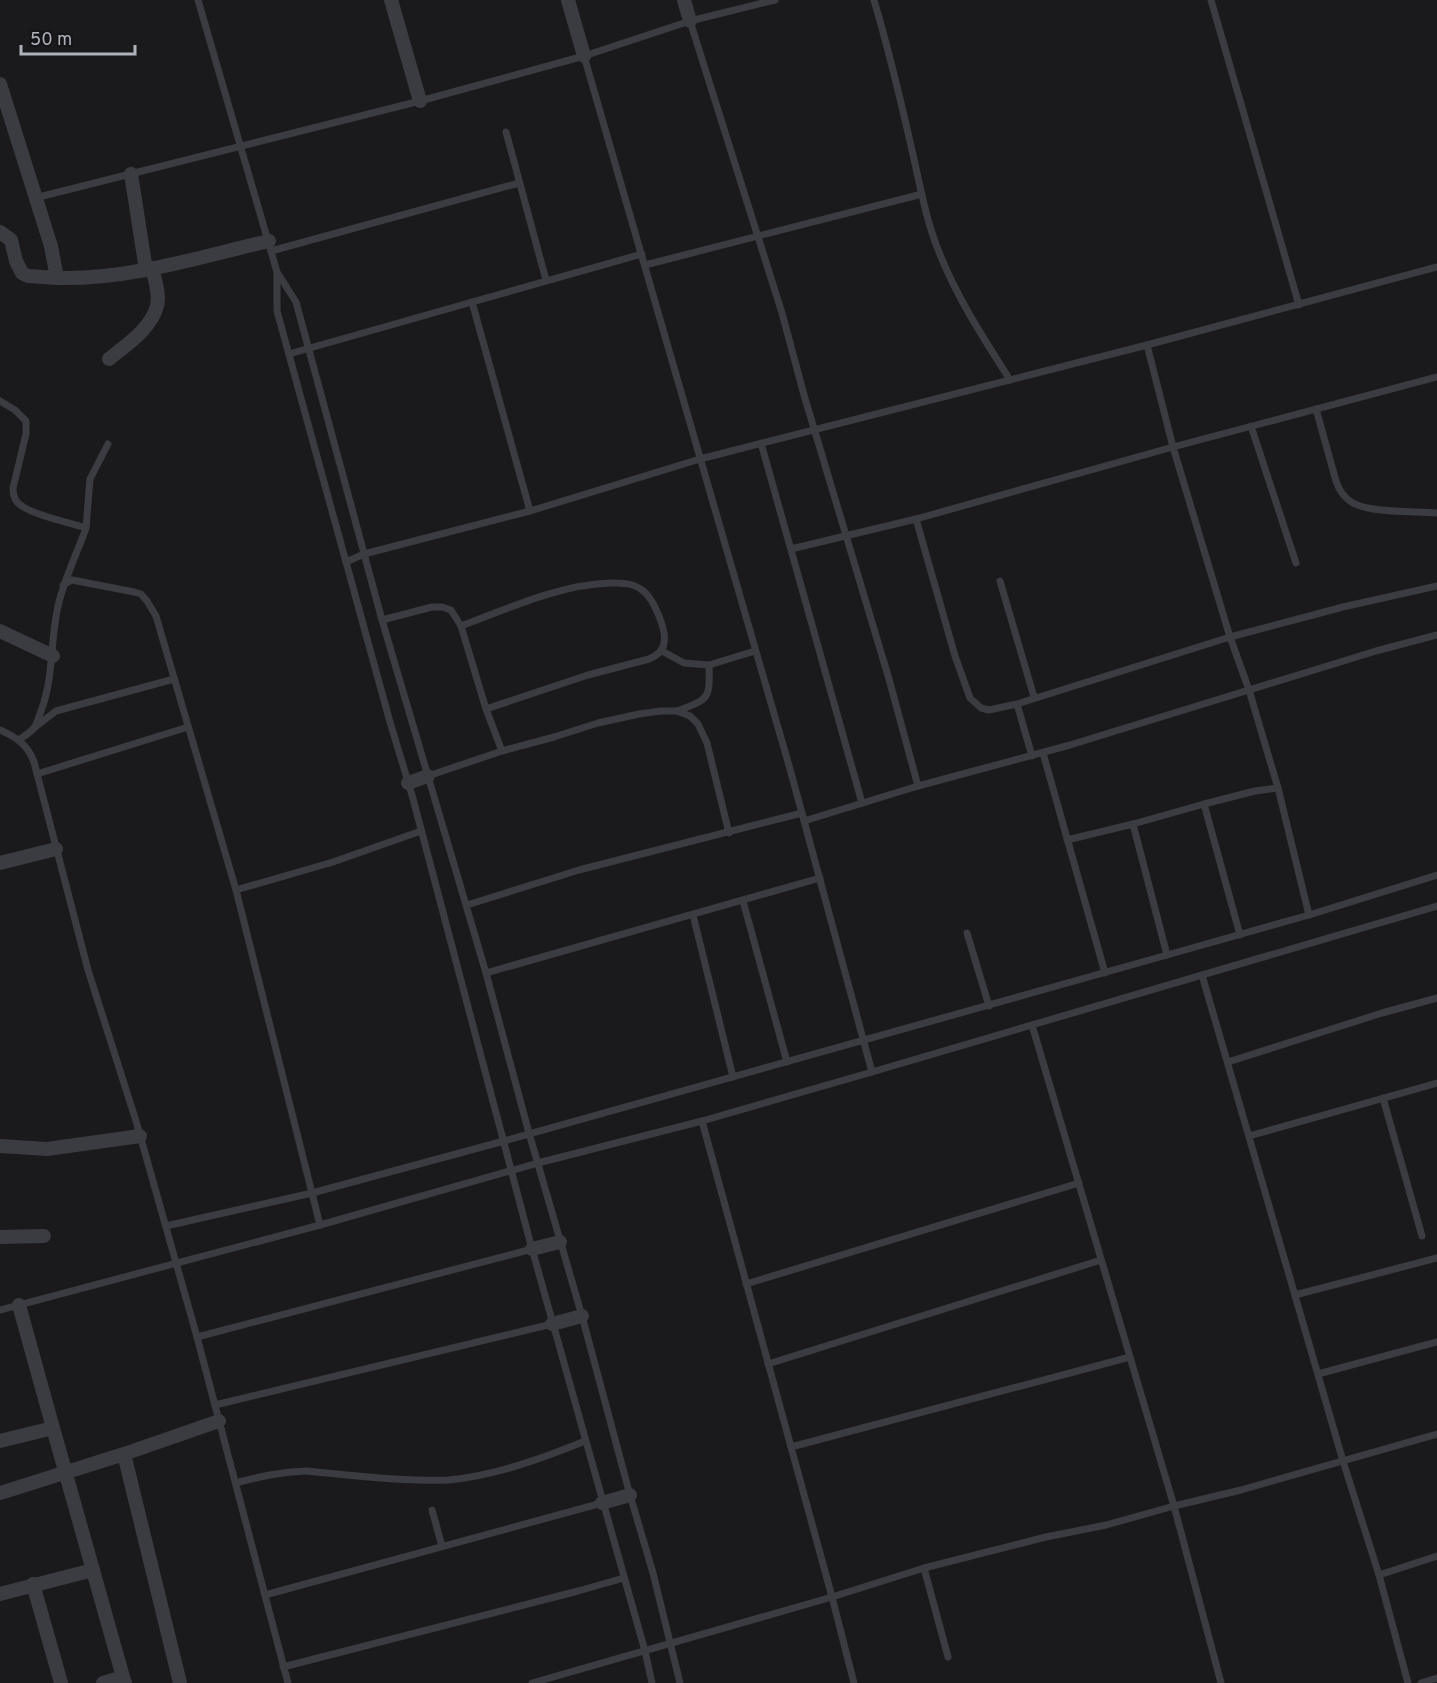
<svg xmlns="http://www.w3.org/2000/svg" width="1437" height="1683" viewBox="0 0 1437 1683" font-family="Overpass,sans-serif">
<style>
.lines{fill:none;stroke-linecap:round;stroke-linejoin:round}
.service{stroke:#3b3c41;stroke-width:7}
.minor{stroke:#3b3c41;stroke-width:14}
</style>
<rect width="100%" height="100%" fill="#1a1a1c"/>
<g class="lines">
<!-- service -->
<g class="service">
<polyline points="198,0 277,272 296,302 382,620 486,973 529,1133 582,1316 630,1495 653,1573 680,1683"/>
<path d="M874,0C888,48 900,97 911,146C919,180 926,221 939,252C957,298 984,339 1010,380"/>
<polyline points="1211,0 1299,305"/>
<polyline points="690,21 775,0"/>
<polyline points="584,56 790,769 872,1072"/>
<polyline points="506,132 546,280"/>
<polyline points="35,198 420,101 584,56 690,21 782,313 804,395 889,679 918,786"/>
<polyline points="271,251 519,183"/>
<polyline points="645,265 922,194"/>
<polyline points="277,274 277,311 390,722 412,795 532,1249 645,1651 652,1683"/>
<polyline points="472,302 642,254"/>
<polyline points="1147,345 1173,447 1230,637 1249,690 1278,788 1309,915"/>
<polyline points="289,354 472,302 530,511"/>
<path d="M0,401L15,410L26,421V434L13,488C13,493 14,498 17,502C27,514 71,523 86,528L90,479L108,444"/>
<path d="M1316,409L1336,481C1339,490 1344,498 1353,503C1371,513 1415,511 1437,513"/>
<polyline points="1251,426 1296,563"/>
<polyline points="761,443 862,803"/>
<polyline points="916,519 955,656 970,698 981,708 989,710 1017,704"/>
<polyline points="791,549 916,519 1173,447 1437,377"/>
<polyline points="346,562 364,554 530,511 700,459 1147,345 1437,267"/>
<polyline points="1000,581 1034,697"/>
<polyline points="63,585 72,580 134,592 141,594 147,601 156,616 236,890 333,862 421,831"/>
<polyline points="382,620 432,607 442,607 451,610 461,626 486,709 502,751 428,776"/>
<path d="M461,626C507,609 561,584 611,583C622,583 633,583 642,590C653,597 667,630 664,643C663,652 656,656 649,659L588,675L486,709"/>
<polyline points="662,651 684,663 709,665 755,651"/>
<path d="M677,711C709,699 710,700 709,665"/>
<polyline points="34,728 56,711 174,679"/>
<path d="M0,730C16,737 28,745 34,762L88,970L136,1121L197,1337L288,1683"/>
<path d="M19,740C24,736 30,733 34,728C37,724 39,716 41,711C54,677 50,641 58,606C64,579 77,554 86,528"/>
<polyline points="502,751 554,737 598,723 639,714 661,711 677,711 690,716 698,724 707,743 729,833"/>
<polyline points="1043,753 1105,973"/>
<polyline points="1032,756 1017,704 1230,637 1343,607 1437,586"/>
<polyline points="37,774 188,727"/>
<polyline points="1204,804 1255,791 1278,788"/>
<polyline points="804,821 918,786 1070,745 1376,651 1437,635"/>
<polyline points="1133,824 1204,804 1240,935"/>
<polyline points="1067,840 1133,824 1167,955"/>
<polyline points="236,890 320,1225"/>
<polyline points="743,901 787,1062"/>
<polyline points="467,905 579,870 802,813"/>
<polyline points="693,915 733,1077"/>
<polyline points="967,933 989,1006"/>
<polyline points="486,973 820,878"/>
<polyline points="1202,975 1343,1461 1379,1575 1408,1683"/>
<polyline points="1032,1025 1174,1506 1221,1683"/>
<polyline points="1228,1062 1382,1013 1437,998"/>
<polyline points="1383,1098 1422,1236"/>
<polyline points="1249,1136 1437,1083"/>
<polyline points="166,1226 312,1193 504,1141 1167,955 1309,915 1437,875"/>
<polyline points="746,1284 1079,1183"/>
<polyline points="1295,1295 1437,1258"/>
<polyline points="0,1310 320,1225 538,1163 702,1121 872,1072 1437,906"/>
<polyline points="197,1337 532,1249"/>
<polyline points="768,1364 1101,1260"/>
<polyline points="1318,1374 1437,1342"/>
<polyline points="215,1405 552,1324"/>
<polyline points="791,1447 1130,1357"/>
<path d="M236,1483C262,1476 280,1472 307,1471C336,1474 365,1477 394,1479C412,1480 431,1481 449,1480C496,1475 541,1459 585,1441"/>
<polyline points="432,1510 442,1546"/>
<polyline points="924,1568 948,1657"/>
<polyline points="1379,1575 1437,1556"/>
<polyline points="265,1595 602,1503"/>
<polyline points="283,1667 578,1591 624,1578"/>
<polyline points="532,1683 832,1597 702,1121"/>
<polyline points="854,1683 832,1597 924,1568 1046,1537 1106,1525 1174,1506 1241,1490 1437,1434"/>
<polyline points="1421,1683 1437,1678"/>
</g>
<!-- minor -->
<g class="minor">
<polyline points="391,0 420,101"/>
<polyline points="568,0 584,56"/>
<polyline points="684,0 690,21"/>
<polyline points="0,84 51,246 57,278 28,276 22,273 16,261 11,240 0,232"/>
<polyline points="131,174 146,270"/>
<path d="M57,278C129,280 199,257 269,241"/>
<path d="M109,359C126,345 151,329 157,306C160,294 155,280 152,268"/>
<polyline points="0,631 53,656"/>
<polyline points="408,783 428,776"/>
<polyline points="0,863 56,849"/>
<polyline points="0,1146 47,1149 140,1136"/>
<polyline points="0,1237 44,1236"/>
<polyline points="532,1249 560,1242"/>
<polyline points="552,1324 582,1316"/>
<polyline points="53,1428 123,1677"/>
<polyline points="0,1441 53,1428 19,1305"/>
<polyline points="124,1454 180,1683"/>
<polyline points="0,1493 124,1454 219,1421"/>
<polyline points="602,1503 630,1495"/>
<polyline points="33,1584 61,1683"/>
<polyline points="0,1594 93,1570"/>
<polyline points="103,1683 123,1677 125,1683"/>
</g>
</g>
<!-- scale -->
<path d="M21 45v9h114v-9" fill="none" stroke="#aeb2bb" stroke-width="3"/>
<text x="30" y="45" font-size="18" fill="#aeb2bb" stroke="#151517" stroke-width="4.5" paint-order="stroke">50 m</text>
</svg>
